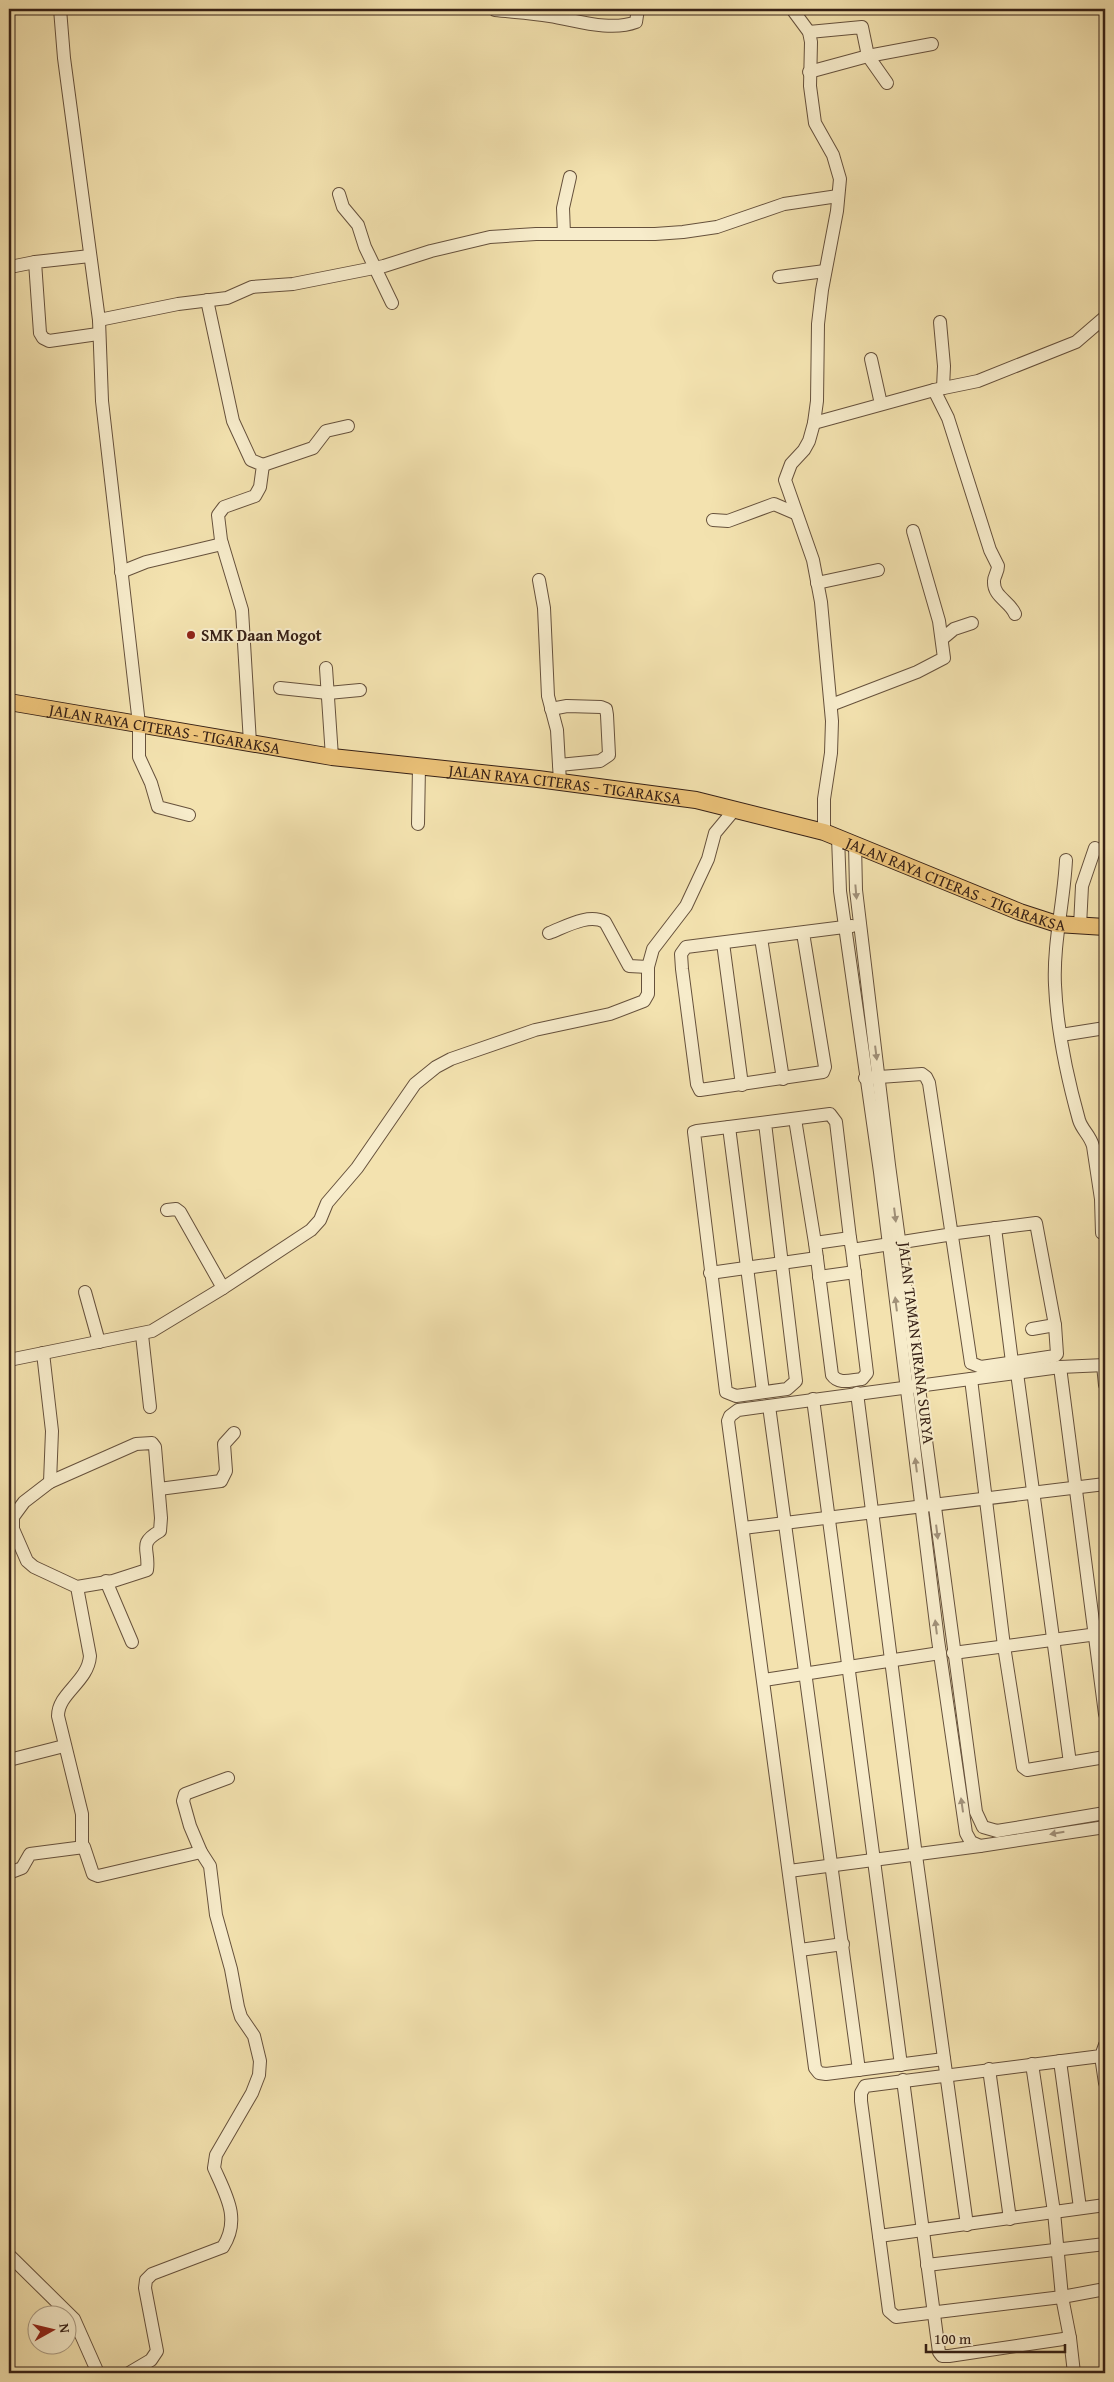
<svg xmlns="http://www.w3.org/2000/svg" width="1114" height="2382" viewBox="0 0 1114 2382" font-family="'Gentium Book Plus',serif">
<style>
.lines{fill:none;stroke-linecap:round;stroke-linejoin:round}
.minor-casing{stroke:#66513c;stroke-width:14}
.major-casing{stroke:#372116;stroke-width:18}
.minor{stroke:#f7eccb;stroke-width:12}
.major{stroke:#eac178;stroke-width:16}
.oneway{fill:#a1917a}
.poi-dot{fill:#8f2418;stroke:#f7eccb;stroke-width:2}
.labels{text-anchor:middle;stroke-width:4;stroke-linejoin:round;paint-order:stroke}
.poi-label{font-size:16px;font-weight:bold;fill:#372116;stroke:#f7eccb;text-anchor:start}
.street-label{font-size:16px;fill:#372116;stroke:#f7eccb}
</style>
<rect width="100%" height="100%" fill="#f3e2af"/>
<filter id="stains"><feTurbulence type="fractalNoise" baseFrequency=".004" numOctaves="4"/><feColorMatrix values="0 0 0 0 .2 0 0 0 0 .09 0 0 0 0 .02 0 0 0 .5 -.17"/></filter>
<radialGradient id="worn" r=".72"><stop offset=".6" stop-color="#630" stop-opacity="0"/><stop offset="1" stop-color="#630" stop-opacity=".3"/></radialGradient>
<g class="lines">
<!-- minor casing -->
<g class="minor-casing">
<g id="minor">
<polyline points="60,9 64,58 99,320 102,401 139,724 139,757 151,783 158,807 189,815"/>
<polyline points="792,9 809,32 811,42 810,86 815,123 833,155 840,179 837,211 822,290 818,324 817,401 814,423 809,441 804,450 791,464 785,480 813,560 821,602 832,721 831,753 824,799 824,832"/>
<path d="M495,10C514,12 532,13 550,16C576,20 610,32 636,22L638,9"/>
<polyline points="809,32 862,27 868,56 887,83"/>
<polyline points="809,72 868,56 932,44"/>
<polyline points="339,194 343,207 358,225 365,247 392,303"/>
<polyline points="564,234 563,208 570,177"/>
<polyline points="90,256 35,262 40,333 43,338 49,341 98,334"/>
<polyline points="15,266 35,262"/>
<polyline points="779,277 825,271"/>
<polyline points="207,300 233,421 251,460 263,465 260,487 255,496 224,507 218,515 221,540 242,610 250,743"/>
<polyline points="99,320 178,304 227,298 252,287 293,284 384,266 431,251 490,237 536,234 655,234 683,232 717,227 784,204 838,196"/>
<polyline points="940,322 944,366 943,388"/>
<polyline points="871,359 881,404"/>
<path d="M934,390L948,418L990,550L998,566C998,572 994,576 994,581C993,597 1010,601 1015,614"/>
<polyline points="814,423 934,390 978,381 1076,342 1105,317"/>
<polyline points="263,465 313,448 326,431 348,426"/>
<polyline points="713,520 728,521 774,504 795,513"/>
<polyline points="121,572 146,562 222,544"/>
<polyline points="539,580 544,608 548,696 557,730 560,782"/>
<polyline points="817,583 878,570"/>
<polyline points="942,639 954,629 972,623"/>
<polyline points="326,668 332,757"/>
<polyline points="280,688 328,693 360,690"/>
<polyline points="831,705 917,672 944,658 939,621 913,531"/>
<polyline points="551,709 567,706 601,707 606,709 607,715 609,755 600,761 559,765"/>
<polyline points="418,824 419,766"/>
<polyline points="838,837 840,891 880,1172 938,1640 966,1833 971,1842 980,1846"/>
<polyline points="855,844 856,890 889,1165 976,1812 983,1827 997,1831 1105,1813"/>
<path d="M1066,860C1064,902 1053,943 1055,985C1057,1030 1067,1077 1079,1120C1082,1130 1090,1135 1093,1146L1101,1199L1102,1233"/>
<polyline points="1080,926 1082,886 1095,848"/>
<path d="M549,933C565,927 588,913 605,922L629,966L648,967"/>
<polyline points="803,933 825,1067 823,1072 700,1090 697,1084 682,969 681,954 686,947 852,926"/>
<polyline points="761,938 783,1079"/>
<polyline points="723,943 742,1085"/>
<polyline points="1061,1035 1105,1028"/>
<polyline points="795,1119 815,1243"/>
<polyline points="765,1123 796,1381 787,1389 736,1396 726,1392 694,1132 697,1131 830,1114 836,1122 850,1238"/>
<polyline points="729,1127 763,1392"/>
<polyline points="167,1210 176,1209 180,1212 223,1288"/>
<polyline points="995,1228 1012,1362"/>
<path d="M852,1250L867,1373L862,1379C851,1380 839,1385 832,1375L815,1243L850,1238L852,1250L953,1234L957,1233L1036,1223L1055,1325L1057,1354L1055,1356L981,1367L971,1363L929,1083L926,1077L922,1074L865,1078"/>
<polyline points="710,1273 817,1258"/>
<polyline points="819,1277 855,1272"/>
<polyline points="85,1292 99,1342"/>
<polyline points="1032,1329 1055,1325"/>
<polyline points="142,1335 150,1407"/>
<polyline points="43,1353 52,1431 50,1482"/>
<polyline points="9,1360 152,1331 223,1288 311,1230 320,1220 327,1203 357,1168 415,1084 436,1067 451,1059 535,1030 610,1014 644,1001 648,994 648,967 653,949 686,906 708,859 715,833 735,809"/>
<polyline points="1103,1365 1105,1385"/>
<polyline points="1060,1367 1105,1714"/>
<polyline points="1017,1373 1070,1763"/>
<polyline points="971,1379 1004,1646 1023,1767 1027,1770 1105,1757"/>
<polyline points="857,1393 915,1848 967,2225"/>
<polyline points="813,1399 901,2065"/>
<polyline points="769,1406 859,2070"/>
<polyline points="159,1489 221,1481 226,1471 224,1444 234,1433"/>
<polyline points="743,1528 1105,1484"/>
<polyline points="106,1581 132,1642"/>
<path d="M77,1587L34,1567L27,1561L13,1529V1517L24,1502L50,1482L136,1444L152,1443L155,1447L161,1518L160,1531C137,1544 150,1549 147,1570L113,1581L77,1587L90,1656C88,1682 58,1693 58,1716L82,1814V1847"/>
<polyline points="953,1653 1105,1633"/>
<polyline points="764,1680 940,1653"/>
<polyline points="9,1760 64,1746"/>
<polyline points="789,1871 980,1846 1105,1827"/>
<polyline points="9,1873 22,1868 30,1854 84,1847 93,1874 98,1876 201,1852"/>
<polyline points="800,1950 843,1944"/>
<polyline points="1105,2045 1101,2056 865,2086 861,2093 861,2101 889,2311 896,2317 1062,2297 1105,2289"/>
<polyline points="1101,2056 1105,2083"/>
<polyline points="944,2059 826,2074 819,2073 815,2068 728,1421 730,1416 738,1410 1060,1367 1105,1365"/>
<polyline points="1060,2061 1080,2208"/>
<polyline points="1032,2064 1054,2212 1062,2297 1070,2338 1074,2373"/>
<polyline points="989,2069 1010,2219"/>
<polyline points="903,2080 939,2352 942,2356 949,2356 1070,2338"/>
<polyline points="879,2236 1105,2205"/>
<polyline points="9,2255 74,2319 98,2373"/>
<polyline points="927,2265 1105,2244"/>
<path d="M129,2373L151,2360L157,2351L145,2288L146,2280L152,2274L223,2247C241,2219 226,2195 214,2168L216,2155L252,2093L259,2075L260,2061L254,2036L241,2017L238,2007L231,1969L216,1915L210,1866L201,1852L190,1826L183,1801L185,1794L228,1778"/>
</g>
</g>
<!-- major casing -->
<g class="major-casing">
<g id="major">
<path id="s1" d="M9,702L332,757L538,779L696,800L824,832L1020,912L1057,924L1105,927"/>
</g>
</g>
<!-- minor -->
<use href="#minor" class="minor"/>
<!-- major -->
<use href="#major" class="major"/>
</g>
<!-- one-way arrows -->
<defs><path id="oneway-solid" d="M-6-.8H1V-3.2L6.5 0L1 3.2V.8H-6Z" transform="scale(1.25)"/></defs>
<g class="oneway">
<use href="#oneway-solid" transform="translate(856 892) rotate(85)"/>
<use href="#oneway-solid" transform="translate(876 1053) rotate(83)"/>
<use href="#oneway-solid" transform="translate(895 1215) rotate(83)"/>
<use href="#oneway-solid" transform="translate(896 1304) rotate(-97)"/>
<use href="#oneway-solid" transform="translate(916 1465) rotate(-97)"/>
<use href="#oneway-solid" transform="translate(937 1532) rotate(83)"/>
<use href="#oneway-solid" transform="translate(936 1627) rotate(-97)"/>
<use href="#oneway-solid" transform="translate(962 1805) rotate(-98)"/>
<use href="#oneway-solid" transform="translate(1057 1833) rotate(170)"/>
</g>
<!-- markers -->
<circle class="poi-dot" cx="191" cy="635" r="5"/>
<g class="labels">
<!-- poi labels -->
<g class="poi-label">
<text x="201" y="641">SMK Daan Mogot</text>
</g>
<!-- street labels -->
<g class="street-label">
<text dy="6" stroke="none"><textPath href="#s1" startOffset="158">JALAN RAYA CITERAS - TIGARAKSA</textPath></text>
<text dy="6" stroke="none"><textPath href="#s1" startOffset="562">JALAN RAYA CITERAS - TIGARAKSA</textPath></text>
<text dy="6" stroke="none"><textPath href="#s1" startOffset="968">JALAN RAYA CITERAS - TIGARAKSA</textPath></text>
<text transform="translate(917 1343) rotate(83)" y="6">JALAN TAMAN KIRANA SURYA</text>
</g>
</g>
<!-- margin -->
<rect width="1114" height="2382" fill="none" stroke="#f3e2af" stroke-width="30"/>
<rect x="10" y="10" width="1094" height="2362" fill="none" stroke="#372116" stroke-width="2.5"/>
<rect x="15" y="15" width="1084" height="2352" fill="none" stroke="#372116"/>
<!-- north arrow -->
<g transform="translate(52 2330) rotate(82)"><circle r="24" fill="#f7eccb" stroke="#aa9b83"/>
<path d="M0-4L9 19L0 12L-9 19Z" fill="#8f2418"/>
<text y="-8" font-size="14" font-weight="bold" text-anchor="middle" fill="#372116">N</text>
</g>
<!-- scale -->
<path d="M926 2344v8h139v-8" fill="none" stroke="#372116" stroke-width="2.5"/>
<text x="934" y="2344" font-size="15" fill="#372116" stroke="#f7eccb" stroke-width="4" paint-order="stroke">100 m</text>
<rect width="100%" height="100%" filter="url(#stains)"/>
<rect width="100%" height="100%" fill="url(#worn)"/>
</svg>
